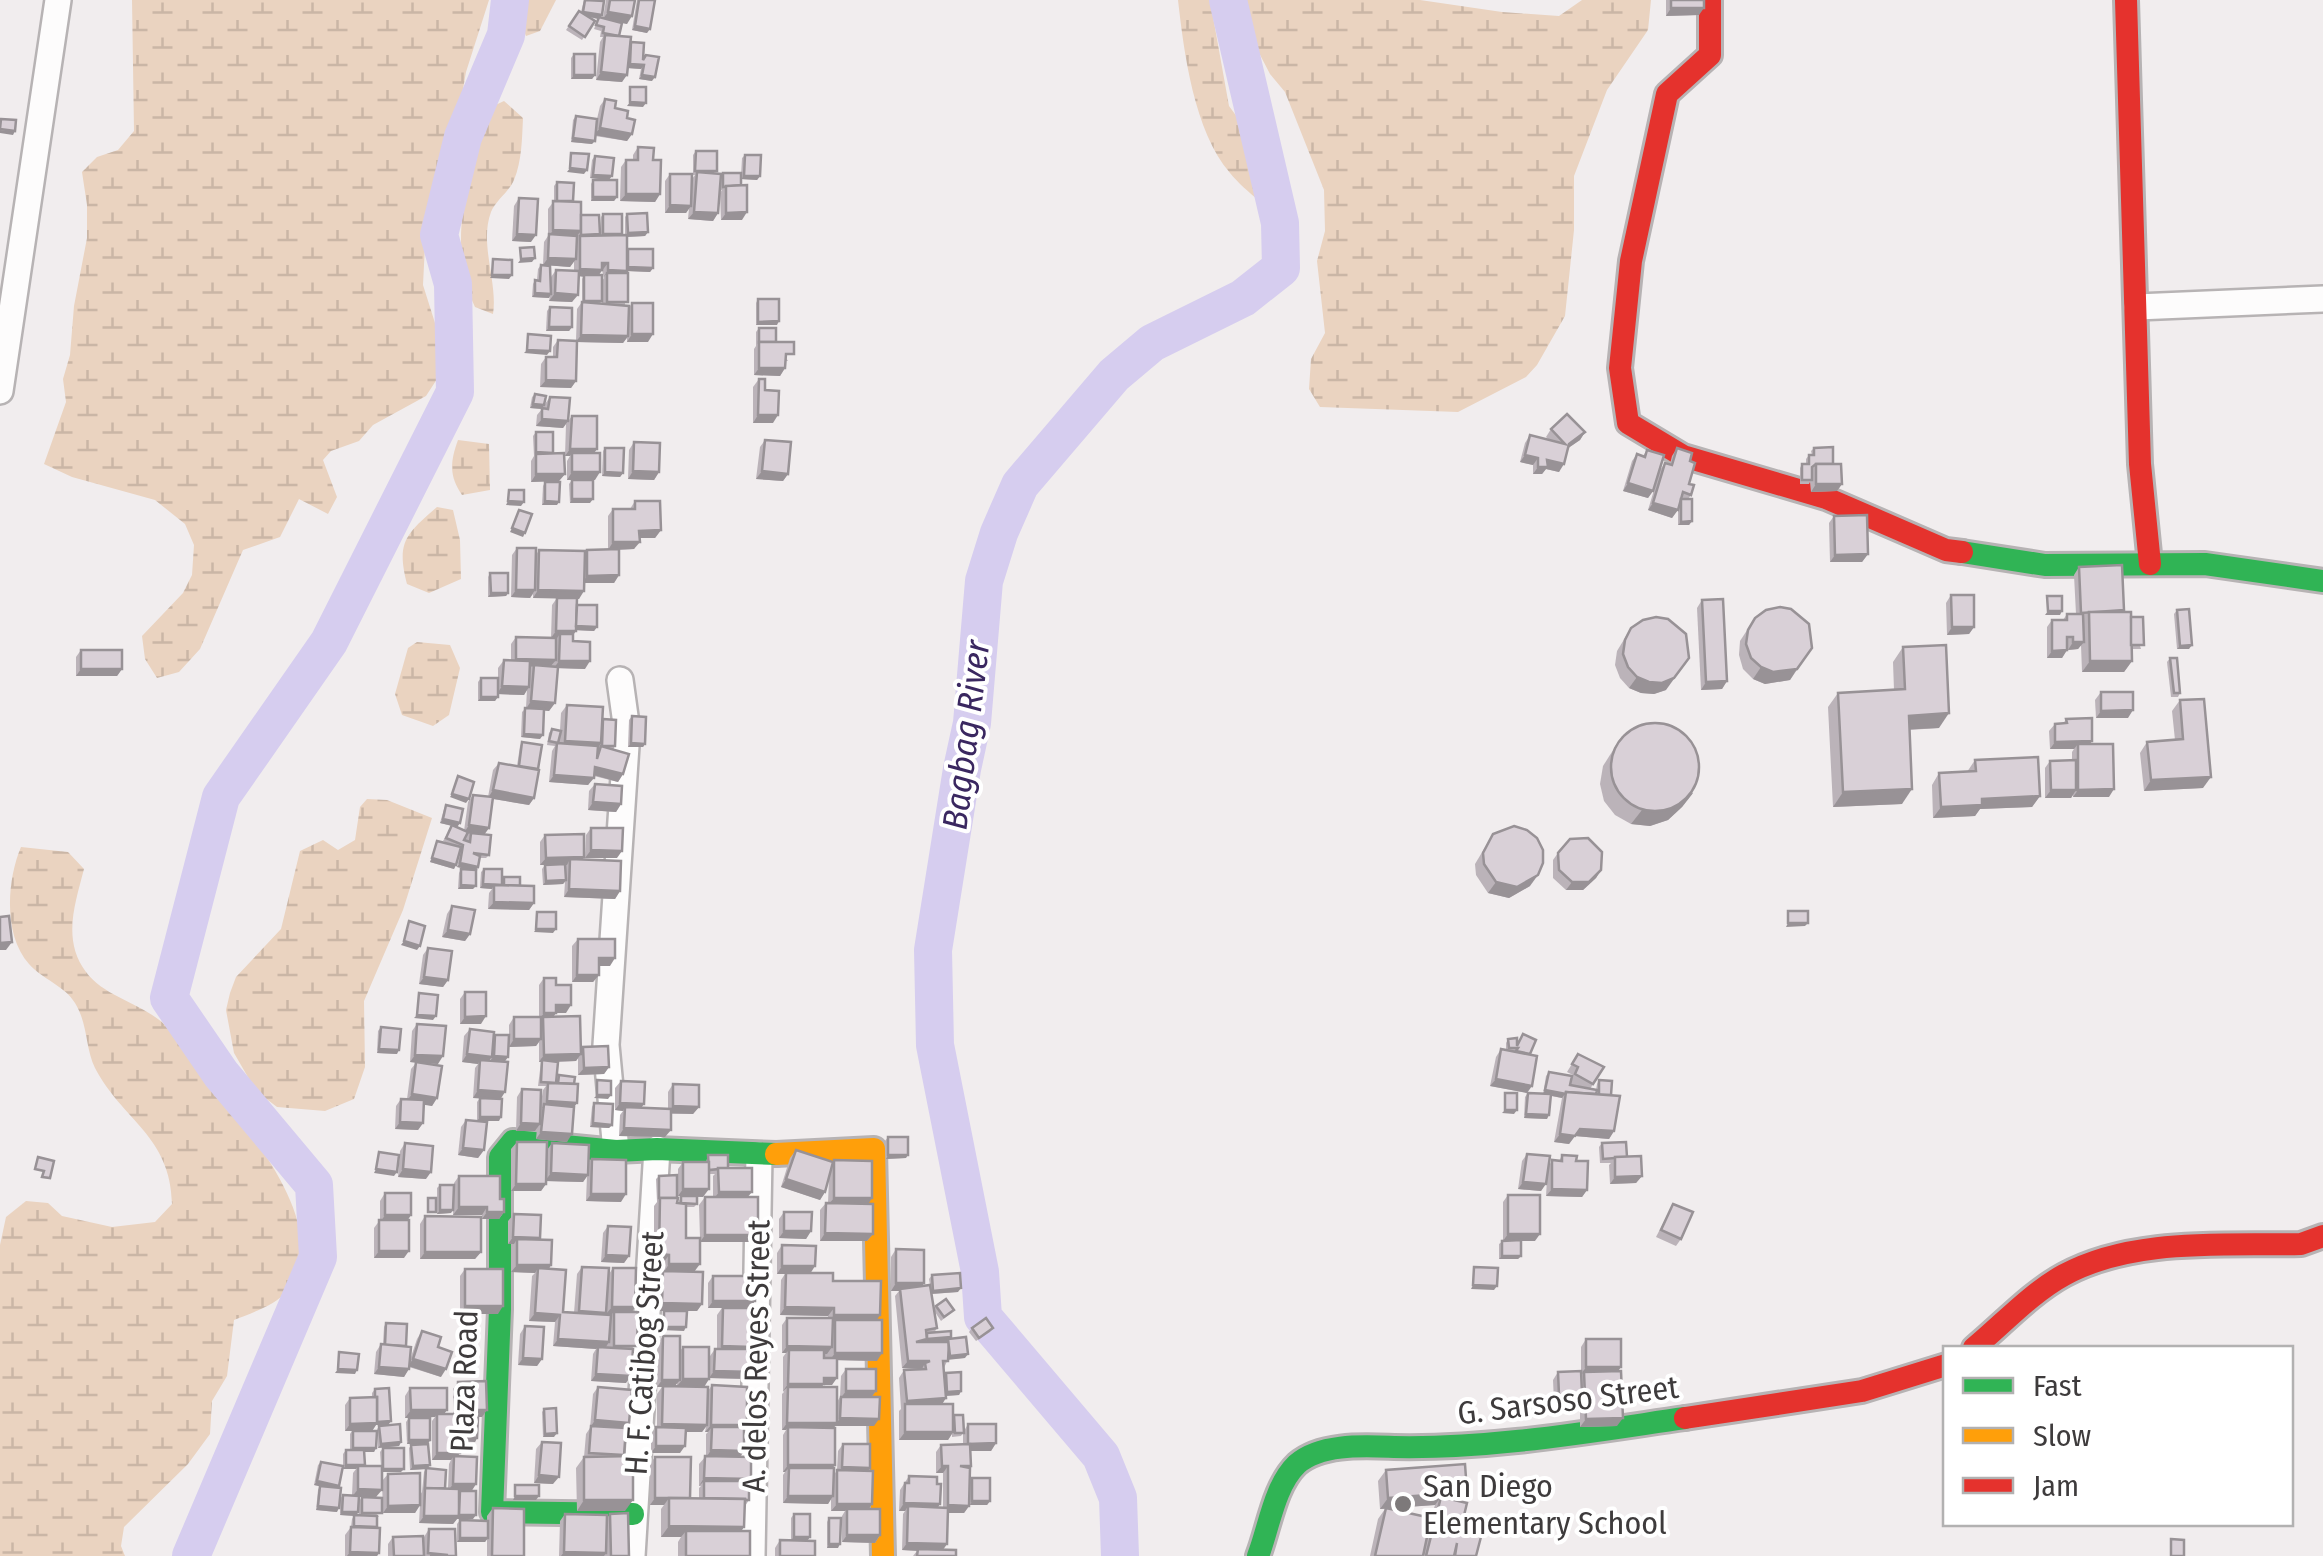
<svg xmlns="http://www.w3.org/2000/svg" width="2323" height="1556" viewBox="0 0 2323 1556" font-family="'Fira Sans Condensed',sans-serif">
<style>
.wetland{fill:url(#wetland-marsh)}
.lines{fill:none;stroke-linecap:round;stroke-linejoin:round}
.river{stroke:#d6cdef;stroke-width:38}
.street-casing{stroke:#b7b3b4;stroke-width:30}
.fast-casing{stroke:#b7b3b4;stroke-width:28}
.slow-casing{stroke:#b7b3b4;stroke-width:28}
.jam-casing{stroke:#b7b3b4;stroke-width:28}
.street{stroke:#fdfcfc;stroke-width:25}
.fast{stroke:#30b455;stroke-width:22}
.slow{stroke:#ff9f0a;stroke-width:22}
.jam{stroke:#e5322d;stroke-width:22}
.wall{fill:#bbb3b9;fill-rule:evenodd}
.shaded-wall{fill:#989296}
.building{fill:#d9d0d7;stroke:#989296;stroke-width:2.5}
.poi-dot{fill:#7d797a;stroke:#fff;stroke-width:4}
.labels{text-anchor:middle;stroke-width:8;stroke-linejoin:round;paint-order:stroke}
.street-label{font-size:32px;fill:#3e3b3c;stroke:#fff}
.poi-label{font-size:32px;fill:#3e3b3c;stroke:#fff;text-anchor:start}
.water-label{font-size:35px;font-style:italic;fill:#3a2760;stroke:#fff}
</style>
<defs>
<pattern id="wetland-marsh" width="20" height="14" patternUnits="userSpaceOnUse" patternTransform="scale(2.5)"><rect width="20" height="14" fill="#ead3c0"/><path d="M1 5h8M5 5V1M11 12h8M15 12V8" fill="none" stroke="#cab6a6"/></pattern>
</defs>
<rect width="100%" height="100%" fill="#f1edee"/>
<!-- wetland -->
<g class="wetland">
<polygon points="132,0 489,0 466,72 457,123 430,207 425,245 423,285 441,342 441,373 426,396 373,425 359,441 331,451 323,460 337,497 328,514 299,499 280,537 243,550 200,649 179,672 157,678 145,659 142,636 183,593 192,575 194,545 185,524 155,500 72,477 44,464 66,402 63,379 70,355 74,306 87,238 87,205 82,172 97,157 118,150 134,131"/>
<polygon points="521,0 556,0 540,31 526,36 519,19"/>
<path d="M1178,0H1210L1229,106L1257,144L1273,176L1259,201C1249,192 1238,183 1230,173C1194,131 1184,53 1178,0Z"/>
<polygon points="1241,0 1420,0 1502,12 1559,16 1582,0 1651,0 1648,30 1607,90 1574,176 1574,230 1565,316 1537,365 1526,377 1458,412 1320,407 1309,389 1311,359 1325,333 1317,261 1325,231 1324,190 1285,92 1270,74 1258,51"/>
<path d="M504,101L523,118C522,138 522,161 514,180C509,192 496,200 491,212C479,244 498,282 493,314L475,307C445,245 470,171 487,109Z"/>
<path d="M458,440L489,444L490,490L462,495C449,476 450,462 458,440Z"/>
<path d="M437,507L453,510L460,540L461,579L429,593L407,584C396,542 406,534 437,507Z"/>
<polygon points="417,642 450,645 460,668 449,715 433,726 402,715 395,694 408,648"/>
<polygon points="367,799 387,800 432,818 403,910 364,1001 365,1067 354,1099 325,1111 277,1107 256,1091 234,1053 226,1010 230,993 236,977 281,929 300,851 323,840 338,850 355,840 360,807"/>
<path d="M21,847L68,852L84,869C75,904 62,940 86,972C105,998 146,1004 168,1028C179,1039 185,1054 195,1065C235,1114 339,1224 287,1291C276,1305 251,1313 234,1320L227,1376L212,1401L210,1434L188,1464L124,1527L121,1546L125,1556H0V1245L6,1217L26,1201L48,1203L62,1216L112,1227L155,1222L172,1204C171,1136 122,1120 95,1068C85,1047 88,1024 75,1003C65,986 42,979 29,964C3,935 7,880 21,847Z"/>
</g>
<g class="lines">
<!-- river -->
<g class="river">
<polyline points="191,1556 318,1257 314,1185 221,1074 169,998 221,797 329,642 455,392 453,284 439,235 463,137 506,35 510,0"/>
<polyline points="1120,1556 1118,1498 1101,1456 983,1317 980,1272 935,1045 933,950 962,769 972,723 984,581 999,533 1020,485 1114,375 1152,343 1243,298 1281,268 1280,223 1228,0"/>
</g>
<!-- street casing -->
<g class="street-casing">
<g id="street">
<polyline points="2137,307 2323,299"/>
<polyline points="0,391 58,0"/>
<polyline points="616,1151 606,1045 627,731 620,680"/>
<polyline points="632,1556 657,1149"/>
<polyline points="752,1556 759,1155"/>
</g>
</g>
<!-- fast casing -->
<g class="fast-casing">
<g id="fast">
<polyline points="1962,552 2045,565 2205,564 2323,581"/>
<polyline points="633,1514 492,1512 500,1309 500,1157 513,1141 616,1151 657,1149 776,1154"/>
<path d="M1258,1556C1269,1528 1274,1486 1297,1464C1321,1443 1365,1446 1394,1447C1492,1449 1588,1432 1685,1418"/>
</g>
</g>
<!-- slow casing -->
<g class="slow-casing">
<polyline id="slow" points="776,1154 874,1149 883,1556"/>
</g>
<!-- jam casing -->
<g class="jam-casing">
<g id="jam">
<polyline points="1710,0 1710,55 1667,94 1631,261 1620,368 1628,423 1683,456 1826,498 1946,550 1962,552"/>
<polyline points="2126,0 2140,464 2150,564"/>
<path d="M1974,1348C2003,1324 2031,1293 2064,1275C2134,1237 2225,1246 2301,1244L2323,1236"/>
<polyline points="1685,1418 1862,1391 1946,1365"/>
</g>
</g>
<!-- street -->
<use href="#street" class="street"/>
<!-- fast -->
<use href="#fast" class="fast"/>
<!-- slow -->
<use href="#slow" class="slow"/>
<!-- jam -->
<use href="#jam" class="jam"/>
</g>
<!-- wall -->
<g class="wall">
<polygon points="584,0 597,0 602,15 600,17 603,18 606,0 635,0 627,24 619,22 619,36 630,44 643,59 652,81 639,79 641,69 628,68 622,82 596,80 600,42 603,37 600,37 601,31 594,29 598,19 588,17 595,21 582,40 566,30 579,11 581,12"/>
<polygon points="637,0 655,0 647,33 632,30"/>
<polygon points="1666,0 1704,0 1699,15 1666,16"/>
<polygon points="574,54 595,75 592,79 571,79 571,58"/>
<polygon points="605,99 627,118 632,134 627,141 595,136 592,144 571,142 573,120 576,116 597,119 600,106"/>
<polygon points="638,147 653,160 660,194 655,202 620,201 621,167 626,160 633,160 633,155"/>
<polygon points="696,151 715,174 721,175 723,173 741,176 742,158 745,155 760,176 757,180 741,179 742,220 721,220 720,193 722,190 720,191 718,213 713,221 688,219 689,208 686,213 665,213 665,181 670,174 692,179 695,175 693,175 693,155"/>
<polygon points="595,156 610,180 617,197 614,201 591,201 591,184 593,180 606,180 590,178 592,160"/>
<path d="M557,182L573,202L581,215L600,236L601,217L603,214L622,234L625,235V217L627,214L648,232L645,236L627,237V250L653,268L650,272L627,271L625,273V305L629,308L632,303L648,342H627V338L623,343L577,342L576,381L571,388L540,387L541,364L546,357H553V347L558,340L576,341L577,309L582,302V279L583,277L579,276L572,302L549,301L550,296L549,298L532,297L533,284L535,280H537L538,269L541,265H543L544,242L548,236V209L554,201V186ZM574,261V271L556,270L551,277L546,265L570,267ZM602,270L604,278L602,281V303H600L602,301L599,275Z"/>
<polygon points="519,198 531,242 512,241 514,206"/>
<polygon points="758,299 777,325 756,325 756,303"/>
<polygon points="550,307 572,327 569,331 546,331 547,311"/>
<polygon points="759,328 776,342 788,361 786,361 785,368 780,376 754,375 754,349 756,346 756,332"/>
<polygon points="759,379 765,390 773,423 753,423 753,387"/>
<polygon points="535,394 545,404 550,397 569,420 572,416 597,449 594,453 595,480 567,480 567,461 570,456 565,456 566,424 563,428 536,426 537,415 542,409 530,408 532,397"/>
<polygon points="1551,429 1585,432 1580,440 1568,448 1559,472 1546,469 1542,474 1533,474 1533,465 1520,462 1525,443 1530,435 1549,440 1546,437"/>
<polygon points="536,432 552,453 565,474 559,481 531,482 531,461 534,456 533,436"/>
<polygon points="765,440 788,474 783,481 756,479 760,447"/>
<polygon points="634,442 659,472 654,480 628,479 629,450"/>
<polygon points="605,448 623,473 620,477 602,476 603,451"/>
<polygon points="1677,448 1690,461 1689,484 1691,495 1688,499 1692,521 1689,525 1678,525 1678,509 1672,518 1648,510 1660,470 1665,463 1670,464 1672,456"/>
<polygon points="1814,448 1833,464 1842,484 1837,491 1811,492 1810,482 1809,484 1800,484 1800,468 1802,464 1806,464 1806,459 1809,455 1812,455 1811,451"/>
<polygon points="1647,450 1653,491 1648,498 1623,491 1632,461 1637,454 1643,456"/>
<polygon points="572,480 590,503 570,503 569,484"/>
<polygon points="545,482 557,505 542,505 543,486"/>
<polygon points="635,501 661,530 655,538 640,538 634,549 619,550 619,575 614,583 584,583 579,599 577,599 577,605 597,627 594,631 576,630 573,635 573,641 585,669 558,668 555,703 549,711 544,710 540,739 521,737 522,712 526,708 527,689 524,695 498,694 495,701 478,701 478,682 481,678 498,679 498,668 504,660 511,660 511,644 516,637 551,638 552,605 557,598 533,598 533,594 530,598 511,597 512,555 517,548 536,555 539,550 585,553 587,550 608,549 608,516 613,509 630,509"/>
<polygon points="1834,516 1868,554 1862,562 1830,562 1829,523"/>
<polygon points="2079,567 2123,612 2131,617 2141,649 2131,649 2132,661 2124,672 2082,672 2081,645 2078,649 2068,650 2067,645 2067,650 2062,658 2047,658 2047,627 2052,620 2063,620 2067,614 2076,614 2074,575"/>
<polygon points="490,573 508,593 506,596 488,597 488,577"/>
<polygon points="1951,595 1974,627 1969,634 1947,635 1946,603"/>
<polygon points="1702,600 1727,681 1722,689 1701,690 1697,608"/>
<polygon points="2177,610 2189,649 2177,649 2174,614"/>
<polygon points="1755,618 1812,648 1790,680 1765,684 1753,679 1743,669 1739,655 1740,641"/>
<polygon points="1631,628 1666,690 1654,694 1641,693 1629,688 1620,678 1615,665 1617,651"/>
<polygon points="1903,647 1939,728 1909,730 1902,804 1833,807 1828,707 1838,693 1894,690 1893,662"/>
<polygon points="81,650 122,669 117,676 76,676 76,657"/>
<polygon points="2170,658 2180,693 2178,697 2171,697 2167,662"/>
<polygon points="2101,692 2128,718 2096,718 2095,700"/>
<polygon points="2180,700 2203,788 2144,791 2140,753 2147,742 2175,740 2172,711"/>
<polygon points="567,705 602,721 615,746 613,750 623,774 618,782 594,776 588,785 549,782 552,751 555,746 547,745 549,733 552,729 560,730 561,713"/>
<polygon points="632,716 645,744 643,747 628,747 629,720"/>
<polygon points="2066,719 2090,744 2109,797 2073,797 2073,795 2071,798 2045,798 2045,768 2050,761 2072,760 2072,752 2074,749 2050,749 2049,731 2055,724 2063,724"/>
<polygon points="1622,736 1693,793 1682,807 1668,820 1650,826 1631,824 1615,815 1604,801 1600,784 1603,766"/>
<polygon points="522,742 534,798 529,805 493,799 489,828 484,834 489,855 486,858 480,858 473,889 458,889 459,873 461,869 467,869 457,867 460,853 454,869 430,862 437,841 451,845 443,841 452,826 440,823 444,809 446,805 460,823 457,827 464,831 468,802 473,795 488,797 493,770 499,763 517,766 520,746"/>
<polygon points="1975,760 2040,796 2032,807 1980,809 1975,816 1933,818 1932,785 1939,773 1967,772"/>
<polygon points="595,784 621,804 616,812 588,810 589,791"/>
<polygon points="591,828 617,858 585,858 586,835"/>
<polygon points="1493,834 1530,886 1509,898 1488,893 1476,875 1475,864"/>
<polygon points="545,835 584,857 582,860 620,891 615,899 564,897 565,882 563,884 543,885 542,869 545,865 540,865 540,842"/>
<polygon points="1558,853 1601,870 1596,878 1583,890 1566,890 1553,878 1553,860"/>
<polygon points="484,869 502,880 504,877 520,886 534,903 529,910 488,909 489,893 492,889 480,888 481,872"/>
<polygon points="452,906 470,934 465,941 442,937 447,914"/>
<polygon points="578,939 610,966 599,966 599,975 593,982 572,982 572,946"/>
<polygon points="428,948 448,980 443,987 419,984 423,955"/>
<polygon points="544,978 556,985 566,1013 556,1013 553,1017 581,1050 583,1047 609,1067 604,1074 578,1075 578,1058 576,1061 558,1062 557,1079 559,1075 574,1084 577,1103 574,1107 567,1142 536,1139 537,1128 535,1131 516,1131 517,1097 522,1089 540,1109 543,1090 546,1086 538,1086 541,1062 539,1062 539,1042 536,1046 509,1047 509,1025 514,1017 539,1017 539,985"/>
<polygon points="465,992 481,1024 460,1024 460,999"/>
<polygon points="417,1024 438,1064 425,1063 437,1098 432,1106 424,1104 423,1123 418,1130 395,1129 396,1106 401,1099 407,1099 411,1069 416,1063 410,1062 412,1031"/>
<polygon points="381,1027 397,1054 377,1053 378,1031"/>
<polygon points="470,1029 494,1036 508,1057 505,1061 491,1060 491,1058 489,1061 501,1099 499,1121 477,1121 477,1102 480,1098 473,1098 475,1068 478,1064 462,1062 464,1036"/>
<polygon points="1523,1034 1530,1054 1527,1093 1490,1086 1496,1057 1501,1049 1506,1050 1506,1043 1508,1039 1517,1044"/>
<polygon points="1578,1054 1604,1067 1590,1089 1596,1090 1597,1084 1599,1080 1611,1096 1614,1131 1609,1139 1575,1136 1569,1144 1554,1142 1562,1098 1551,1096 1547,1119 1524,1118 1525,1097 1528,1093 1543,1094 1546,1076 1549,1072 1571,1079 1573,1075 1567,1072"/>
<polygon points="621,1081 641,1108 668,1109 668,1092 673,1084 699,1107 693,1114 671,1114 665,1137 619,1136 620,1115 623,1111 615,1110 615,1088"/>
<polygon points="594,1103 612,1125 609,1128 590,1127 592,1107"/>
<polygon points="466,1120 484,1150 478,1158 458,1155 461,1127"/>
<polygon points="888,1137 906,1158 886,1159 885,1141"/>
<polygon points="517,1142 547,1150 552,1143 588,1164 592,1159 621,1202 586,1201 587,1176 583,1182 546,1181 546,1184 541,1191 511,1191 511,1149"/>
<polygon points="405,1143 426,1179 398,1177 400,1151"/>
<polygon points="1602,1143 1642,1176 1636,1183 1610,1184 1609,1165 1611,1163 1600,1163 1599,1147"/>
<polygon points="796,1150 833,1162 834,1160 872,1198 868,1203 873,1234 867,1241 820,1241 820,1210 826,1203 828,1203 829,1178 825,1192 820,1200 781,1187 790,1158"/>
<polygon points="1527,1154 1549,1166 1552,1160 1559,1161 1562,1155 1576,1161 1587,1190 1582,1197 1546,1196 1547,1180 1541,1191 1518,1189 1522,1161"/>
<path d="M708,1155L728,1168L748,1197L758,1235L753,1242H700L695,1271L702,1304L697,1311H657V1279L664,1271V1262H654V1206L657,1202L656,1179L659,1176L678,1203L681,1196H678V1169L683,1162H706ZM709,1174H715L713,1176V1197H705L699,1205L700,1238H686V1207H694L697,1204V1197H703Z"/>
<polygon points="459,1176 500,1199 504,1212 499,1219 482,1219 482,1215 453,1215 454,1183"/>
<polygon points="440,1185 451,1213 437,1214 437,1188"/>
<polygon points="385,1193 408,1220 404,1258 374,1258 374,1228 380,1220 380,1201"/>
<polygon points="1508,1195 1535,1241 1521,1241 1521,1256 1518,1259 1499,1259 1499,1244 1503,1241 1503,1202"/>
<polygon points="1673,1204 1681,1239 1676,1246 1656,1237"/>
<polygon points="784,1212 811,1231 806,1239 779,1238 779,1219"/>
<polygon points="514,1214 540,1238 539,1240 551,1265 549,1269 563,1312 574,1313 577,1274 582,1267 609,1274 613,1268 635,1307 631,1312 633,1353 626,1383 591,1381 593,1354 596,1349 553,1346 555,1322 529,1321 532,1276 535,1273 511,1272 512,1247 514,1244 508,1244 508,1221"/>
<polygon points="425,1216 481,1252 475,1259 420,1259 420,1224"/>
<polygon points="608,1226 629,1256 624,1263 601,1262 603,1233"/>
<polygon points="782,1245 811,1273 833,1281 877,1320 877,1361 837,1360 832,1385 823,1385 822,1387 837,1402 840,1397 841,1376 846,1369 876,1391 871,1397 874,1426 835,1426 834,1428 833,1468 834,1475 837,1470 838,1451 843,1444 870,1468 868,1471 872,1504 869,1509 880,1535 875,1543 842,1542 842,1516 845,1511 831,1511 831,1499 828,1504 783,1503 783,1475 785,1472 783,1472 783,1435 786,1430 782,1430 782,1394 784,1392 783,1391 783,1357 786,1353 782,1353 782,1325 787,1318 828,1318 828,1316 780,1315 781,1280 785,1274 777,1274 777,1253"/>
<polygon points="896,1249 924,1283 922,1286 930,1285 929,1279 932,1275 958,1292 932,1294 934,1308 936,1306 954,1310 941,1321 935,1312 937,1328 934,1333 950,1339 965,1358 948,1359 944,1368 944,1376 946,1373 961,1391 959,1395 946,1396 942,1404 953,1416 964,1431 968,1424 996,1443 991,1451 970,1451 970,1482 972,1478 990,1501 987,1505 970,1505 964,1513 948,1513 947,1544 943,1550 917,1556 913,1556 917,1551 902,1550 903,1514 905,1511 899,1511 900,1490 909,1476 938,1507 943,1507 943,1473 936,1473 936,1452 941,1445 963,1445 963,1433 961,1436 952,1437 952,1434 948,1440 899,1440 899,1411 901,1409 899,1378 904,1370 922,1369 902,1368 895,1296 899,1291 891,1291 891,1257"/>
<polygon points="465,1269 498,1314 460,1314 460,1276"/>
<polygon points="713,1276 755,1301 749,1308 750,1349 754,1372 749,1379 709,1378 710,1356 715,1349 717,1349 717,1315 722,1308 708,1308 708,1283"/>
<polygon points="386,1323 406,1346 410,1360 417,1339 422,1331 438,1347 441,1377 409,1367 404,1377 374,1374 376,1352 381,1344 383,1344 384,1327"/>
<polygon points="525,1326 542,1359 537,1366 518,1365 520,1334"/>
<polygon points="972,1328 993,1328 990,1332 976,1341 969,1332"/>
<polygon points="663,1336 680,1351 683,1347 709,1379 704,1387 677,1386 677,1383 675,1386 708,1391 712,1385 744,1428 744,1451 740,1457 751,1479 749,1482 749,1500 745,1506 741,1531 750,1556 678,1556 678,1542 681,1537 661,1537 661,1509 664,1505 650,1505 650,1464 655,1457 690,1498 699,1498 699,1488 701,1486 699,1486 699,1464 706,1456 706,1434 708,1432 705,1432 706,1427 702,1432 686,1432 680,1453 651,1453 651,1435 657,1427 657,1394 662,1387 657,1387 658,1343"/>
<polygon points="1586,1339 1621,1367 1618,1371 1617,1426 1580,1427 1580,1397 1577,1401 1554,1402 1553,1380 1558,1372 1581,1375 1581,1347"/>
<polygon points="458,1382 482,1417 475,1417 477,1438 475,1442 460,1441 458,1456 476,1484 471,1491 473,1519 457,1519 453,1524 419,1523 420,1505 415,1513 383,1513 382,1481 388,1474 420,1495 422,1492 424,1472 426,1469 410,1470 409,1448 411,1445 427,1469 445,1488 448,1488 449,1464 451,1460 432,1460 432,1421 435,1417 405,1418 405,1396 410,1388 445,1414 453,1414 453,1389"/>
<polygon points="598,1387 625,1428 624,1455 625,1511 577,1511 576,1468 584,1457 586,1434 590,1428 593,1394"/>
<polygon points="375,1389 391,1421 388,1425 401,1442 399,1446 378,1448 377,1429 379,1426 385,1425 376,1425 372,1431 376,1448 374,1452 364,1452 364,1466 381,1466 380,1452 383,1448 401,1472 382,1472 376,1497 359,1497 358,1512 357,1515 359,1515 359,1501 362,1497 379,1517 377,1517 376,1528 379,1553 377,1556 345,1556 345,1535 351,1527 352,1519 354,1516 340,1515 340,1499 343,1495 352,1495 353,1473 356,1469 343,1469 338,1488 337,1512 316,1510 318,1490 320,1486 314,1485 318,1465 321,1462 343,1466 343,1454 346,1450 350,1450 350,1434 352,1431 345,1431 345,1405 350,1398 372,1398 372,1393"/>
<polygon points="544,1409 554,1437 543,1437 542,1412"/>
<polygon points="409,1418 430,1440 428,1444 407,1444 406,1422"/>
<polygon points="542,1442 553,1484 534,1483 536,1449"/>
<path d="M1386,1470L1467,1492L1461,1502V1528L1476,1556H1370L1378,1519L1385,1509H1380L1378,1481ZM1435,1505L1431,1518L1389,1508Z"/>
<polygon points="493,1508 524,1556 487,1556 487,1539 485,1542 457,1542 457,1524 460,1520 487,1521 487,1516"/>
<polygon points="565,1514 607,1518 610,1514 629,1556 605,1556 605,1554 605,1556 559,1556 560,1521"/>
<polygon points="794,1514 810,1537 807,1541 815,1556 775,1556 775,1548 780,1540 791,1540 791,1518"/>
<polygon points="829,1518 838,1548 827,1548 827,1522"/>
<polygon points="429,1529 456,1556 388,1556 388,1544 393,1537 424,1537"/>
</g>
<!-- shaded-wall -->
<g class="shaded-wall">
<polygon points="1671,8 1704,8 1699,15 1666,16"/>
<polygon points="583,12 602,15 599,19 580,15"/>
<polygon points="608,12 632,16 627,24 603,19"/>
<polygon points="635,26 650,29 647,33 632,30"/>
<polygon points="630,64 644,65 641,69 627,68"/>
<polygon points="601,72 627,75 622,82 596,80"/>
<polygon points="574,75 595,75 592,79 571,79"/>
<polygon points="642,75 655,77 652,81 639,79"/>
<polygon points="630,102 646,103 643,107 627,106"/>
<polygon points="600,128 632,134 627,141 594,135"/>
<polygon points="0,130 15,131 13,135 0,133"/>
<polygon points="573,138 595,141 592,144 571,142"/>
<polygon points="570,168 587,170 584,174 567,172"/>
<polygon points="593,175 612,176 609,180 590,178"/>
<polygon points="744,176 760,176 757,180 741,179"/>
<polygon points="626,194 660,194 655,202 620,201"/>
<polygon points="593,197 617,197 614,201 591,201"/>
<polygon points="670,205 691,206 686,213 665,213"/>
<polygon points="694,212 718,213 713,221 688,219"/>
<polygon points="747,212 742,220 721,220 726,213"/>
<polygon points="553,230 581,231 575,238 548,238"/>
<polygon points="648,232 645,236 626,237 628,233"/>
<polygon points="517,234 536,235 531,242 512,241"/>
<polygon points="535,258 532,262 518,263 521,259"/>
<polygon points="548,258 576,259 570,267 543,265"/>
<polygon points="602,263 608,263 597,277 574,276 580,269"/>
<polygon points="628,267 653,268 650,272 627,271 622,278 607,273 603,278 608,270"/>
<polygon points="492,275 512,275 509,279 490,278"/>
<polygon points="535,293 551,294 549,298 532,297"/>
<polygon points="555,293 578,295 572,302 549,301"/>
<polygon points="779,321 777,325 756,325 758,322"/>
<polygon points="549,327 572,327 569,331 546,331"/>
<polygon points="632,334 653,334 648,342 627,342"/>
<polygon points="581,335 628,336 623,343 576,342"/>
<polygon points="527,350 550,351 547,355 524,353"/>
<polygon points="759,368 785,368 780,376 754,375"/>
<polygon points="546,380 576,381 571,388 540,387"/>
<polygon points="533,404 544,405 542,409 530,408"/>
<polygon points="758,415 778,415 773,423 753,423"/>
<polygon points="542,419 568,421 563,428 536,426"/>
<polygon points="1585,432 1580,440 1564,451 1569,444"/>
<polygon points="570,449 597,449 591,457 572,453 570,456 565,456"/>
<polygon points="1525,455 1538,458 1533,465 1520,462"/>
<polygon points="1547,460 1564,464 1559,472 1546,469 1542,474 1533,474 1538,467"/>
<polygon points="633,471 659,472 654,480 628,479"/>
<polygon points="762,471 788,474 783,481 756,479"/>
<polygon points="572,472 600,472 595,480 567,480"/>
<polygon points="605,472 623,473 620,477 602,476"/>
<polygon points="536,474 565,474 559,481 531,482"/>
<polygon points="1628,483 1653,491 1648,498 1623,491"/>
<polygon points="1816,484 1842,484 1837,491 1811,492"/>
<polygon points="572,499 593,499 590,503 570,503"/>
<polygon points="508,501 524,502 521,506 506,505"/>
<polygon points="545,501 559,502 557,505 542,505"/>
<polygon points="1653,503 1678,510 1672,518 1648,510"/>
<polygon points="1692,521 1689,525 1678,525 1681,522"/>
<polygon points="512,528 525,533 523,537 510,532"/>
<polygon points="661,530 655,538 634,538 639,531"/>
<polygon points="613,542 640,542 634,549 608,550"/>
<polygon points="1868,554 1862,562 1830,562 1835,555"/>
<polygon points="619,575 614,583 582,583 587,576"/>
<polygon points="516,590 535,590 530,598 511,597"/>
<polygon points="538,590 584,591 579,599 533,598"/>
<polygon points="491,593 508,593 506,596 488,597"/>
<polygon points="2048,611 2062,611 2060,615 2045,615"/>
<polygon points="576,626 597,627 594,631 573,630"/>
<polygon points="1952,627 1974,627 1969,634 1947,635"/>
<polygon points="556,631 576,631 571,638 560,634 557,638 551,638"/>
<polygon points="2073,642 2084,642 2078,649 2068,650"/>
<polygon points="2192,645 2189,649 2177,649 2180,646"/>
<polygon points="2067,650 2062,658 2047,658 2052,651"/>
<polygon points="1689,658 1666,690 1654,694 1641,693 1629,688 1637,677"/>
<polygon points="516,659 556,660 550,667 510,666"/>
<polygon points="559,661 590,661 585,669 554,668"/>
<polygon points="2090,661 2132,661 2124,672 2082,672"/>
<polygon points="1761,667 1797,669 1790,680 1765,684 1753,679"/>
<polygon points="81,669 122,669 117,676 76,676"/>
<polygon points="1727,681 1722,689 1701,690 1706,682"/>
<polygon points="502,686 529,687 524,695 497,694"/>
<polygon points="481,697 498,697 495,701 478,701"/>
<polygon points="531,701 555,703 549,711 526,709"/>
<polygon points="2133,710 2128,718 2096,718 2101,711"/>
<polygon points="1949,713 1939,728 1898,730 1909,716"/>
<polygon points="524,734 543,735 540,739 521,737"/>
<polygon points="565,741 601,743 596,751 559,749"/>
<polygon points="2092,741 2087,749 2078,744 2074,749 2050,749 2055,742"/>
<polygon points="631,743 645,744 643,747 628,747"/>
<polygon points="595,767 623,774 618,782 590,774"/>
<polygon points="554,775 594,778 588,785 549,782"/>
<polygon points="2211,777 2203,788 2144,791 2151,780"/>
<polygon points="1912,789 1902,804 1833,807 1843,792"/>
<polygon points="2114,789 2109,797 2073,797 2078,790"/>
<polygon points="493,790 534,798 529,805 488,798"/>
<polygon points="2051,790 2076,790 2071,798 2045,798"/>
<polygon points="1693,793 1682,807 1668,820 1650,826 1631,824 1642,810"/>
<polygon points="452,794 469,799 466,803 450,797"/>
<polygon points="2040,796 2032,807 1980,809 1975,816 1933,818 1941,807 1982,799"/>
<polygon points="593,802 621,804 616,812 588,810"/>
<polygon points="443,819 460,823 457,827 440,823"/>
<polygon points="469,825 489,828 484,835 464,833"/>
<polygon points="591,850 622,851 617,858 585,858"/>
<polygon points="584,857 579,864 570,859 567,865 540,865 546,858"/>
<polygon points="432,858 456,865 454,869 430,862"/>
<polygon points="460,863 478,867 475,871 457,867"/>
<polygon points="1601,870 1596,878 1583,890 1566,890 1572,882"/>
<polygon points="1538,875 1530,886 1509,898 1488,893 1496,882"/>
<polygon points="566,880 563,884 543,885 546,881"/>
<polygon points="483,884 494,885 492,889 480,888"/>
<polygon points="461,885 476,886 473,889 458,889"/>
<polygon points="569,889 620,891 615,899 564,897"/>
<polygon points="494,902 534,903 529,910 488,909"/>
<polygon points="1788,923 1808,923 1805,926 1786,927"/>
<polygon points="536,929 556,929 553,933 534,932"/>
<polygon points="448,930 470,934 465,941 442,937"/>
<polygon points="404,941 420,946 417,950 401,945"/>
<polygon points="12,942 6,950 0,950 0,943"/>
<polygon points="599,958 615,958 610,966 593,966"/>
<polygon points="577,975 599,975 593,982 572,982"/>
<polygon points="424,977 448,980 443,987 419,984"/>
<polygon points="556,1005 571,1005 566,1013 551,1013"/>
<polygon points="544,1013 556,1013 551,1020 543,1017 541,1020 539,1020"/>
<polygon points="417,1015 436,1016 433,1020 414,1018"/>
<polygon points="486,1016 481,1024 460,1024 465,1017"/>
<polygon points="514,1039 541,1039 536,1046 509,1047"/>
<polygon points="379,1049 399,1050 397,1054 377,1053"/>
<polygon points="467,1054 492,1057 486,1064 480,1060 478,1064 462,1062"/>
<polygon points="581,1054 576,1061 539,1062 544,1055"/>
<polygon points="415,1055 443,1056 438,1064 410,1062"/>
<polygon points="494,1056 508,1057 505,1061 491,1060"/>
<polygon points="609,1067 604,1074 578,1075 584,1068"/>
<polygon points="1496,1079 1532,1086 1527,1093 1490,1086"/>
<polygon points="478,1090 505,1092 500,1100 473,1098"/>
<polygon points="1545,1090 1565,1094 1562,1098 1543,1094"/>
<polygon points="412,1094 437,1098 432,1106 406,1102"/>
<polygon points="597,1095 611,1095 608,1099 594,1098"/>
<polygon points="547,1101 577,1103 572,1110 542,1108"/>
<polygon points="620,1103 644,1104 639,1111 625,1107 623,1111 615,1110"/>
<polygon points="673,1106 699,1107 693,1114 667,1113"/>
<polygon points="1505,1110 1517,1110 1514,1114 1502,1113"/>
<polygon points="1526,1114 1549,1115 1547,1119 1524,1118"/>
<polygon points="480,1117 501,1117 499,1121 477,1121"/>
<polygon points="400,1122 423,1123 418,1130 395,1129"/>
<polygon points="521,1123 540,1124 535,1131 516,1131"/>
<polygon points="593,1123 612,1125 609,1128 590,1127"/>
<polygon points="624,1128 671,1130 665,1137 619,1136"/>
<polygon points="1580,1129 1614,1131 1609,1139 1575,1136"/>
<polygon points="541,1132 572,1134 567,1142 536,1139"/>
<polygon points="1560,1134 1575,1136 1569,1144 1554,1142"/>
<polygon points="463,1148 484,1150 478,1158 458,1155"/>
<polygon points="888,1155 908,1155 906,1158 886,1159"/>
<polygon points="376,1169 397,1172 394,1176 374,1173"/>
<polygon points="403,1169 431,1172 426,1179 398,1177"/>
<polygon points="551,1173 588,1175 583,1182 545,1181"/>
<polygon points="1642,1176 1636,1183 1610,1184 1615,1177"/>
<polygon points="786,1179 825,1192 820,1200 781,1187"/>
<polygon points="1523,1182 1546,1184 1541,1191 1518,1189"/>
<polygon points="516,1184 546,1184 541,1191 511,1191"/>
<polygon points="683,1189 709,1189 703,1197 678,1196"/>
<polygon points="1552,1189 1587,1190 1582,1197 1546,1196"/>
<polygon points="719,1192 752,1192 746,1199 713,1200"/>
<polygon points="591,1194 626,1194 621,1202 586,1201"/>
<polygon points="834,1198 872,1198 867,1206 828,1205"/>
<polygon points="459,1207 487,1207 482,1215 453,1215"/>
<polygon points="440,1210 453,1210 451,1213 437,1214"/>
<polygon points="487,1212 504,1212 499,1219 482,1219"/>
<polygon points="385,1215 411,1215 406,1223 380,1223"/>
<polygon points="784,1231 811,1231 806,1239 779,1238"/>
<polygon points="825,1233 873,1234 867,1241 820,1241"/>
<polygon points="1508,1234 1540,1234 1535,1241 1503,1241"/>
<polygon points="705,1235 758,1235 753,1242 700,1242"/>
<polygon points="513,1237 540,1238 535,1245 517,1239 514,1244 508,1244"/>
<polygon points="379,1251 409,1251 404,1258 374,1258"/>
<polygon points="425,1252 481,1252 475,1259 420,1259"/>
<polygon points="659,1254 669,1255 664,1262 654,1262"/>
<polygon points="606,1255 629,1256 624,1263 601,1262"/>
<polygon points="1502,1256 1521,1256 1518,1259 1499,1259"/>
<polygon points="669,1264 700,1264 694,1272 664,1272"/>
<polygon points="517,1265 551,1265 546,1273 538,1268 535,1273 511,1272"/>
<polygon points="782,1266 815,1266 810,1274 777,1274"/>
<polygon points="896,1283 924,1283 919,1291 891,1291"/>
<polygon points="1473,1285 1497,1286 1494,1290 1471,1289"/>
<polygon points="961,1288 958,1292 930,1294 933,1291"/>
<polygon points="713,1301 755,1301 749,1308 708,1308"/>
<polygon points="662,1303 702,1304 697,1311 657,1311"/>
<polygon points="465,1306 503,1306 498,1314 460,1314"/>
<polygon points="612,1307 635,1307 630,1315 614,1312 612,1314 606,1314"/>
<polygon points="785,1307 834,1308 828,1316 780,1315"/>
<polygon points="535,1313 560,1315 555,1322 529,1321"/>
<polygon points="834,1315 880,1315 875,1323 828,1322"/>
<polygon points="664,1327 686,1327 684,1331 661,1330"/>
<polygon points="951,1337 949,1341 925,1343 927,1339"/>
<polygon points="558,1339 609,1342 604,1350 598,1347 596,1349 553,1346"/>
<polygon points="722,1346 752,1347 747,1354 717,1354"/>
<polygon points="787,1346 832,1347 827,1354 789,1354 789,1350 786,1353 782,1353"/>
<polygon points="835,1353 882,1353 877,1361 830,1360"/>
<polygon points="968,1354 965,1358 947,1360 950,1356"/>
<polygon points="523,1358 542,1359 537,1366 518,1365"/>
<polygon points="413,1359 446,1369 441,1377 408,1366"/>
<polygon points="908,1361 930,1361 925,1363 922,1369 902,1368"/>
<polygon points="379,1367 409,1369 404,1377 374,1374"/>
<polygon points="1586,1367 1621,1367 1615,1375 1584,1372 1581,1375"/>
<polygon points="338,1369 357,1370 355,1374 335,1373"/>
<polygon points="714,1371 754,1372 749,1379 709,1378"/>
<polygon points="596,1374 631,1376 626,1383 591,1381"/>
<polygon points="824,1378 837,1378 832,1385 823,1385 818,1392 788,1387 783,1391 788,1384"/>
<polygon points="683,1379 709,1379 704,1387 677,1386"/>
<polygon points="662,1380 680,1380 674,1387 657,1387"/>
<polygon points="846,1391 876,1391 870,1399 840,1399"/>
<polygon points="961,1391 959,1395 944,1396 947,1392"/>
<polygon points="1582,1394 1577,1401 1554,1402 1559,1395"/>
<polygon points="946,1398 941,1406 905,1404 907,1401"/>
<polygon points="411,1410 447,1410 442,1417 437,1414 435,1417 405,1418"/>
<polygon points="458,1410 487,1410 482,1417 453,1417"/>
<polygon points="840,1418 879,1419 874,1426 835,1426 832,1431 788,1427 786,1430 782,1430 787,1423 837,1423"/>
<polygon points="1623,1418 1617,1426 1580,1427 1586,1419"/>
<polygon points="595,1420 629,1423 623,1431 590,1428"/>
<polygon points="391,1421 388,1425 376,1425 372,1431 345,1431 350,1424"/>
<polygon points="662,1424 707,1425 702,1432 657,1432"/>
<polygon points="711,1425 747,1425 742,1432 712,1427 708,1432 705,1432"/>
<polygon points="905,1432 953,1432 948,1440 899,1440"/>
<polygon points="557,1433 554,1437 543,1437 545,1434"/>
<polygon points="459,1437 477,1438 475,1442 457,1441"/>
<polygon points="409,1440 430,1440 428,1444 407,1444"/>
<polygon points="401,1442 399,1446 378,1448 381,1444"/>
<polygon points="996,1443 991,1451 963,1451 968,1444"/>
<polygon points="656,1446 685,1446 680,1453 651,1453"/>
<polygon points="353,1448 376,1448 374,1452 350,1452"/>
<polygon points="711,1450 744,1451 739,1458 706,1458"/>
<polygon points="437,1453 460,1453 455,1460 454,1456 451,1460 432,1460"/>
<polygon points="346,1465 358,1466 356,1469 343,1469"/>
<polygon points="430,1465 427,1469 410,1470 413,1466"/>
<polygon points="788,1465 835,1465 829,1473 789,1468 785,1472 783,1472"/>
<polygon points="942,1466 948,1466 943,1473 936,1473"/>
<polygon points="842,1467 870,1468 865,1475 837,1475"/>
<polygon points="383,1469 404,1469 401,1472 381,1472"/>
<polygon points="539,1475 559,1477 553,1484 534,1483"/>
<polygon points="704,1478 751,1479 746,1486 704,1481 699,1486"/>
<polygon points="317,1481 339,1486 336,1490 314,1485"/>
<polygon points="453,1484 476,1484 471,1492 448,1491"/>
<polygon points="358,1489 382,1490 376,1497 352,1497"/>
<polygon points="1467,1492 1460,1503 1441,1497 1435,1505 1380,1509 1388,1498"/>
<polygon points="515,1496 539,1496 536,1500 513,1500"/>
<polygon points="788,1496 833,1496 828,1504 783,1503"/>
<polygon points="655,1498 669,1498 664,1505 650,1505"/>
<polygon points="584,1500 633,1500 625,1511 577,1511"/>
<polygon points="972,1501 990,1501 987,1505 970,1505"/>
<polygon points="904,1503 940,1504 935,1512 908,1506 905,1511 899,1511"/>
<polygon points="837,1504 872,1504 867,1512 847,1509 845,1511 831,1511"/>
<polygon points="420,1505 415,1513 383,1513 388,1506"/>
<polygon points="948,1505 969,1506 964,1513 942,1513"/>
<polygon points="318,1506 339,1508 337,1512 316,1510"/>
<polygon points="342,1512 358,1512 356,1516 340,1515"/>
<polygon points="476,1515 473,1519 457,1519 453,1524 419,1523 424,1516"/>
<polygon points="669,1526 744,1527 737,1538 686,1531 681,1537 661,1537"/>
<polygon points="847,1535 880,1535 875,1543 842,1542"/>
<polygon points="794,1537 810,1537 807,1541 791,1540"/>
<polygon points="460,1538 488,1538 485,1542 457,1542"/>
<polygon points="907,1543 947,1544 941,1552 902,1550"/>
<polygon points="829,1544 840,1544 838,1548 827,1548"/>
<polygon points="350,1552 379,1553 377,1556 347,1556"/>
<polygon points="564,1552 606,1553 604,1556 561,1556"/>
</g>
<!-- building -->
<g class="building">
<polygon points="585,0 604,1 602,15 583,12"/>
<polygon points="610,0 635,0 632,16 608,12"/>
<polygon points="639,0 655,0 650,29 635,26"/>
<rect x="1671" y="0" width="33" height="8"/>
<polygon points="579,11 595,21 585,37 569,26"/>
<polygon points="599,17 622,23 619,36 603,33 604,27 596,25"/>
<polygon points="605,35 631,37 627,75 601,72"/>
<polygon points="631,42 644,43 643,60 646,55 659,57 655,77 642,75 644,65 630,64"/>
<rect x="574" y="54" width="21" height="21"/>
<polygon points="630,87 646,87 646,103 630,102"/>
<polygon points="605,99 616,101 615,108 628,111 627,118 635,120 632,134 600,128"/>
<polygon points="576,116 597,119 595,141 573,138"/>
<polygon points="1,119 16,120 15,131 0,129"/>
<polygon points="638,147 654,148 653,160 661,160 660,194 626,194 626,160 638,160"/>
<polygon points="696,151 717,151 717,171 695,171"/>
<polygon points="571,153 589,154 587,170 570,168"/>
<polygon points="745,155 761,155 760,176 744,176"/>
<polygon points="595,156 614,158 612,176 593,175"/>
<polygon points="697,172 721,174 718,213 694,212"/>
<polygon points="723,173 741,173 741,185 723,187"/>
<polygon points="670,174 692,174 691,206 670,205"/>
<rect x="593" y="180" width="24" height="17"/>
<polygon points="557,182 574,183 573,201 557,201"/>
<polygon points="747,185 747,212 726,213 726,186"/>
<polygon points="519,198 538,199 536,235 517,234"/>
<polygon points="553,201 581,202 581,231 553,230"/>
<polygon points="647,213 648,232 628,233 627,214"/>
<rect x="603" y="214" width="19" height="20"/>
<polygon points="581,215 599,215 600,234 581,235"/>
<polygon points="549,234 577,236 576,259 548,258"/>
<polygon points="627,235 627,271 608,270 608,263 602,263 602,270 580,269 580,236"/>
<polygon points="534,247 535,258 521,259 520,248"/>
<polygon points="628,249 653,249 653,268 628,267"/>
<polygon points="493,259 512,260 512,275 492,275"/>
<polygon points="541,265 550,266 551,294 535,293 535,280 540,281"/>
<polygon points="556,270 579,271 578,295 555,293"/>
<rect x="607" y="273" width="21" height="29"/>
<rect x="584" y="275" width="18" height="26"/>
<polygon points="758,299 779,299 779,321 758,322"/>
<polygon points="582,302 629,306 628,336 581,335"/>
<rect x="632" y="303" width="21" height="31"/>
<polygon points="550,307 572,308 572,327 549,327"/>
<polygon points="759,328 776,328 776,342 759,342 759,344"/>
<polygon points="528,334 551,336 550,351 527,350"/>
<polygon points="558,340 577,341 576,381 546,380 546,357 557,357"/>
<polygon points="759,342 794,342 794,354 786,354 785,368 759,368"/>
<polygon points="759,379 765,379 765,390 779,391 778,415 758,415"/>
<polygon points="535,394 546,396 544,405 533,404"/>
<polygon points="550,397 570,398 568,421 542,419 542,408 548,409"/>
<polygon points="1567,414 1585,432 1569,444 1564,464 1547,460 1548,467 1538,467 1538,458 1525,455 1530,435 1565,444 1551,429"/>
<polygon points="572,416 597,416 597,449 570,449"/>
<polygon points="536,432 553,432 553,453 536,452"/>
<polygon points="765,440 791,442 788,474 762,471"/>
<polygon points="634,442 660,443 659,472 633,471"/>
<polygon points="1833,447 1833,464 1816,464 1812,467 1812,480 1802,480 1802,464 1809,464 1809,455 1814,455 1814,448"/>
<polygon points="605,448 624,448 623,473 605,472"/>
<polygon points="1677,448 1692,453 1690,461 1695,463 1689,484 1694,485 1691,495 1683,492 1678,510 1653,503 1665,463 1672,465"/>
<polygon points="1647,450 1664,455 1653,491 1628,483 1637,454 1645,457"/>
<polygon points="564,453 565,474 536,474 536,454"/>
<rect x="572" y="453" width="28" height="19"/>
<polygon points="1816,464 1841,464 1842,484 1816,484"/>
<rect x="572" y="480" width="21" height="19"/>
<polygon points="545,482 560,482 559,502 545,501"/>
<polygon points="509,490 524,490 524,502 508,501"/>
<polygon points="1681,499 1692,499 1692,521 1681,522"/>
<polygon points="635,501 660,501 661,530 639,531 640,542 613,542 613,509 635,509"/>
<polygon points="519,510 532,514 525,533 512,528"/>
<polygon points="1867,515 1868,554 1835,555 1834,516"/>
<polygon points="517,548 536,548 535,590 516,590"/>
<polygon points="619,549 619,575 587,576 587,550"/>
<polygon points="539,550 585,551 584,591 538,590"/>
<polygon points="2122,565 2124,610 2081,613 2079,567"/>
<polygon points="490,573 508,573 508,593 491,593"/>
<polygon points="1951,595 1974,595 1974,627 1952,627"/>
<polygon points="2047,596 2062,596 2062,611 2048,611"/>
<polygon points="557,598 577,598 576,631 556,631"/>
<polygon points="1723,599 1727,681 1706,682 1702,600"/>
<polygon points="577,605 597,605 597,627 576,626"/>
<polygon points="1780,607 1791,609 1809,624 1812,648 1797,669 1773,672 1761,667 1751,658 1746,644 1748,630 1755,618 1766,610"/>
<polygon points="2189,609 2192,645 2180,646 2177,610"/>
<polygon points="2089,612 2131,612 2132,661 2090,661"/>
<polygon points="2067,614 2083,614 2084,642 2073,642 2073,637 2067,637 2067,650 2052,651 2052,620 2067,620"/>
<polygon points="1656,617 1668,619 1686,634 1689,658 1674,678 1662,683 1649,682 1637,677 1628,667 1623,654 1625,640 1631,628 1643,620"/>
<polygon points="2131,617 2143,617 2144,645 2131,645"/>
<polygon points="560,634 573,634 573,641 590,642 590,661 559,661"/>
<polygon points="516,637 556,638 556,660 516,659"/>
<polygon points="1946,645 1949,713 1909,716 1912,789 1843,792 1838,693 1905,689 1903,647"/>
<rect x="81" y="650" width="41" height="19"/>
<polygon points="2170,658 2177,658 2180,693 2174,693"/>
<polygon points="504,660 530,661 529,687 502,686"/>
<polygon points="534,665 558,667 555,703 531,701"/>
<rect x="481" y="678" width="17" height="19"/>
<polygon points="2101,692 2133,692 2133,710 2101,711"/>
<polygon points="2204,699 2211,777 2151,780 2147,742 2183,739 2180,700"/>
<polygon points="567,705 603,707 601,743 565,741"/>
<polygon points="525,708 544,709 543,735 524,734"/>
<polygon points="632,716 646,717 645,744 631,743"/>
<polygon points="2092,718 2092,741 2055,742 2055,724 2067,723 2066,719"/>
<polygon points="603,719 616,720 615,746 602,746"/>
<circle cx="1655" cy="767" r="44"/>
<polygon points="552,729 561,731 558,743 549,741"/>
<polygon points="522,742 542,745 538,769 519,766"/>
<polygon points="557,743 598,746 597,759 601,746 629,754 623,774 595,767 594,778 554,775"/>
<polygon points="2078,744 2113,744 2114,789 2078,790"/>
<polygon points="2038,757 2040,796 1982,799 1982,805 1941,807 1939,773 1976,771 1975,760"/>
<polygon points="2076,760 2076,790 2051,790 2050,761"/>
<polygon points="499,763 539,770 534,798 493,790"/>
<polygon points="458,776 474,782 469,799 452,794"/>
<polygon points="595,784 622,786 621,804 593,802"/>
<polygon points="473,795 493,797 489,828 469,825"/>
<polygon points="446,805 463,809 460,823 443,819"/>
<polygon points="452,825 468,832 464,840 470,842 471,833 491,835 489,855 473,853 480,856 478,867 460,863 463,845 446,838"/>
<polygon points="1514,826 1527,830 1537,838 1543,850 1543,863 1538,875 1517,887 1496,882 1484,864 1483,853 1493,834"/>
<polygon points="591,828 623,828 622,851 591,850"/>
<polygon points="584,834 584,857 546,858 545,835"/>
<polygon points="1588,838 1602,852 1601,870 1589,882 1572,882 1559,870 1558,853 1570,839"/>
<polygon points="437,841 461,847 456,865 432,858"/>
<polygon points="570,859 621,861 620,891 569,889"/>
<polygon points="565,864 566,880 546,881 545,865"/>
<polygon points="461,869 476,870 476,886 461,885"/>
<polygon points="484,869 502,869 502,885 483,884"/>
<polygon points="504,877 520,877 520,886 504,885"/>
<polygon points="494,885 534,886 534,903 494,902"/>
<polygon points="452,906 475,910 470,934 448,930"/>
<rect x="1788" y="911" width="20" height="12"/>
<polygon points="537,912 556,912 556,929 536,929"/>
<polygon points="9,916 12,942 0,943 0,917"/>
<polygon points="409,921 425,926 420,946 404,941"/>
<polygon points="578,939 615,939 615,958 599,958 599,975 577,975"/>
<polygon points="428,948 452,951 448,980 424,977"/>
<polygon points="544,978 556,978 556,985 571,985 571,1005 556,1005 556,1013 544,1013"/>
<polygon points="465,992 486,992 486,1016 465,1017"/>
<polygon points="419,993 438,995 436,1016 417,1015"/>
<polygon points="580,1016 581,1054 544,1055 543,1017"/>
<rect x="514" y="1017" width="27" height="22"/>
<polygon points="417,1024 446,1026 443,1056 415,1055"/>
<polygon points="381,1027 401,1029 399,1050 379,1049"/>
<polygon points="470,1029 494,1032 492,1057 467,1054"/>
<polygon points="1523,1034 1536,1040 1530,1054 1516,1051 1518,1048 1509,1048 1508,1039 1517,1038 1517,1046"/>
<polygon points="495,1035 509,1035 508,1057 494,1056"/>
<polygon points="608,1046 609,1067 584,1068 583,1047"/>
<polygon points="1501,1049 1537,1056 1532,1086 1496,1079"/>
<polygon points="1578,1054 1604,1067 1593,1084 1575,1074 1578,1067 1572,1064"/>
<polygon points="480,1060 508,1062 505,1092 478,1090"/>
<polygon points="542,1060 558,1062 556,1083 541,1082"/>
<polygon points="416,1062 442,1066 437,1098 412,1094"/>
<polygon points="1549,1072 1572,1076 1570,1085 1597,1090 1596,1094 1566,1092 1566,1094 1545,1090"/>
<polygon points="559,1075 575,1077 574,1084 558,1083"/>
<polygon points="597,1080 611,1081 611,1095 597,1095"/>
<polygon points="1599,1080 1612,1081 1611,1095 1599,1095"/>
<polygon points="621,1081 645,1082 644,1104 620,1103"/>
<polygon points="548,1083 578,1084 577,1103 547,1101"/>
<polygon points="673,1084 699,1085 699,1107 673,1106"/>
<polygon points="522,1089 541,1090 540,1124 521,1123"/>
<polygon points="1566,1092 1620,1096 1614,1131 1580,1129 1575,1136 1560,1134"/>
<rect x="1505" y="1093" width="12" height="17"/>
<polygon points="1528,1093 1551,1094 1549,1115 1526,1114"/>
<polygon points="480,1098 502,1099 501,1117 480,1117"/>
<polygon points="401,1099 424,1100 423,1123 400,1122"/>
<polygon points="594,1103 613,1104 612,1125 593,1123"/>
<polygon points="544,1104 574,1107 572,1134 541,1132"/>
<polygon points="625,1107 671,1109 671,1130 624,1128"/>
<polygon points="466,1120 487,1122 484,1150 463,1148"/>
<rect x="888" y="1137" width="20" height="18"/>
<polygon points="517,1142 547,1142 546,1184 516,1184"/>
<polygon points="1626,1142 1627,1157 1603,1159 1602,1143"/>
<polygon points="405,1143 433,1146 431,1172 403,1169"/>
<polygon points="552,1143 589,1145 588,1175 551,1173"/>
<polygon points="796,1150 833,1162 825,1192 786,1179"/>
<polygon points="379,1152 399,1155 397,1172 376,1169"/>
<polygon points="1527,1154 1550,1156 1546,1184 1523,1182"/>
<polygon points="708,1155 728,1155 728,1168 709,1170"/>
<polygon points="1562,1155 1577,1156 1576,1161 1588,1161 1587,1190 1552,1189 1552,1160 1562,1161"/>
<polygon points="1641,1156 1642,1176 1615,1177 1615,1157"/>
<polygon points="38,1157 54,1161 50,1178 42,1177 44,1171 35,1169"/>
<polygon points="592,1159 626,1160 626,1194 591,1194"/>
<polygon points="834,1160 872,1161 872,1198 834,1198"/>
<rect x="683" y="1162" width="26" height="27"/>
<polygon points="718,1168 752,1168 752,1192 719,1192"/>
<polygon points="677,1175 677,1198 659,1198 659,1176"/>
<polygon points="459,1176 500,1176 500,1199 504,1199 504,1212 487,1212 487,1207 459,1207"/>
<polygon points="440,1185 454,1185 453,1210 440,1210"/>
<rect x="385" y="1193" width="26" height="22"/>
<rect x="1508" y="1195" width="32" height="39"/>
<polygon points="681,1196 697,1196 697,1204 681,1203"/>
<rect x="705" y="1197" width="53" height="38"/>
<rect x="428" y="1198" width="8" height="14"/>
<polygon points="660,1198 678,1198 677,1203 686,1204 686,1238 700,1238 700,1264 669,1264 669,1255 659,1254"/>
<polygon points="826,1203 873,1204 873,1234 825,1233"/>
<polygon points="1673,1204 1693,1212 1681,1239 1661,1230"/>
<polygon points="784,1212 812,1212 811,1231 784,1231"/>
<polygon points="514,1214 541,1215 540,1238 513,1237"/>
<polygon points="425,1216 481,1217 481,1252 425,1252"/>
<rect x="379" y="1220" width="30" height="31"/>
<polygon points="608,1226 631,1227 629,1256 606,1255"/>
<polygon points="517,1239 552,1240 551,1265 517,1265"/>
<polygon points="1521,1240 1521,1256 1502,1256 1502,1241"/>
<polygon points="782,1245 816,1246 815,1266 782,1266"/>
<polygon points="896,1249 924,1250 924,1283 896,1283"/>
<polygon points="582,1267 609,1268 606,1313 579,1311"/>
<polygon points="1474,1267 1498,1268 1497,1286 1473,1285"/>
<polygon points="538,1268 566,1270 563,1312 611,1315 609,1342 558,1339 560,1315 535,1313"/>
<polygon points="613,1268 636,1268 635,1307 612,1307"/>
<rect x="465" y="1269" width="38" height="37"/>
<polygon points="663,1271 703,1272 702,1304 662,1303"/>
<polygon points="786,1273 833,1273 833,1281 881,1281 880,1315 834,1315 834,1308 785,1307"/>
<polygon points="960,1273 961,1288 933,1291 932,1275"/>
<rect x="713" y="1276" width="42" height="25"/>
<polygon points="930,1285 937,1328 926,1330 927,1339 916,1342 949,1342 948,1361 943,1361 946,1398 907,1401 904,1370 926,1369 925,1363 930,1361 908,1361 900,1289"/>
<polygon points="946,1299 954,1310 944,1317 936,1306"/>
<polygon points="723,1308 753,1308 752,1347 722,1346"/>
<polygon points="664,1311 687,1311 686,1327 664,1327"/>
<polygon points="614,1312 638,1312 637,1346 614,1346"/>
<polygon points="787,1318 833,1318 832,1347 787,1346"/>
<polygon points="986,1318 993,1328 979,1338 972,1328"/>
<rect x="835" y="1320" width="47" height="33"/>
<polygon points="386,1323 407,1324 406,1346 385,1345"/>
<polygon points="525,1326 544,1327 542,1359 523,1358"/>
<polygon points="422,1331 441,1337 438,1347 452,1352 446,1369 413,1359"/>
<polygon points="951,1331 951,1337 927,1339 927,1333"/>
<polygon points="663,1336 680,1336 680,1380 662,1380"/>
<polygon points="966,1337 968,1354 950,1356 948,1339"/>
<rect x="1586" y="1339" width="35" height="28"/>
<polygon points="381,1344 411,1347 409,1369 379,1367"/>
<polygon points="598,1347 633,1349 631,1376 596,1374"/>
<rect x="683" y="1347" width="26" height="32"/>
<polygon points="715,1349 755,1349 754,1372 714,1371"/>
<polygon points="789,1350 824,1350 824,1358 837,1358 837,1378 824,1378 824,1384 788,1384"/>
<polygon points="339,1352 359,1354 357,1370 338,1369"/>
<rect x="846" y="1369" width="30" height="22"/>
<polygon points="1581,1371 1582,1394 1559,1395 1558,1372"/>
<polygon points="1621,1371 1623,1418 1586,1419 1584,1372"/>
<polygon points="961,1372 961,1391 947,1392 946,1373"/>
<polygon points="486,1381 487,1410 458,1410 458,1382"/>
<polygon points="712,1385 747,1387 747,1425 711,1425"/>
<polygon points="663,1386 708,1387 707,1425 662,1424"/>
<polygon points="598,1387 632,1390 629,1423 595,1420"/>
<polygon points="788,1387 837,1387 837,1423 787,1423"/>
<polygon points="389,1388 391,1421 377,1422 377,1397 375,1397 375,1389"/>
<polygon points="410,1388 447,1388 447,1410 411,1410"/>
<polygon points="377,1397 377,1423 350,1424 350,1398"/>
<polygon points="841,1397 880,1397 879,1419 840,1418"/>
<rect x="905" y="1404" width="48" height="28"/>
<polygon points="556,1408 557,1433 545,1434 544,1409"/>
<rect x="437" y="1414" width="23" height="39"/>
<polygon points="954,1415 963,1415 964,1433 955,1433"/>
<polygon points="460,1416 478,1417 477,1438 460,1437"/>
<rect x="409" y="1418" width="21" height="22"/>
<polygon points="400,1424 401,1442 381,1444 379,1426"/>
<polygon points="968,1424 996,1424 996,1443 968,1444"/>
<polygon points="591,1426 626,1428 624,1455 589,1453"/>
<polygon points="656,1427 686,1428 685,1446 656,1446"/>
<polygon points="712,1427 744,1427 744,1451 711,1450"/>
<polygon points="788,1427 835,1428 835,1465 788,1465"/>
<polygon points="353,1431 377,1431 376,1448 353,1448"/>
<polygon points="542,1442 561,1443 559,1477 539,1475"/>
<polygon points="428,1444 430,1465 413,1466 411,1445"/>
<polygon points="843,1444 870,1444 870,1468 842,1467"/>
<polygon points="970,1444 971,1466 960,1466 970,1468 969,1506 948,1505 948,1466 942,1466 941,1445"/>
<rect x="383" y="1448" width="21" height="21"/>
<polygon points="346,1450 364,1450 365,1465 346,1465"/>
<polygon points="454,1456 477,1457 476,1484 453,1484"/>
<polygon points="633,1456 633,1500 584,1500 584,1457"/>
<polygon points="705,1456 751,1457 751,1479 704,1478"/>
<polygon points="655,1457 691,1457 690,1498 655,1498"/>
<polygon points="321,1462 343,1466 339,1486 317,1481"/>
<polygon points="1465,1464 1467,1492 1388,1498 1386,1470"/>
<polygon points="358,1466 382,1466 382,1490 358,1489"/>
<polygon points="426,1468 446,1470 445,1488 425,1489"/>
<polygon points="789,1468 834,1468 833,1496 788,1496"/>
<polygon points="837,1470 873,1471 872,1504 837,1504"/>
<polygon points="420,1473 420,1505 388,1506 388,1474"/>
<polygon points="909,1476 937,1477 937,1484 941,1484 940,1504 904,1503 905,1483 909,1483"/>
<rect x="972" y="1478" width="18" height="23"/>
<polygon points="704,1481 749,1481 749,1500 745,1500 745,1499 704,1498"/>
<rect x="515" y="1485" width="24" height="11"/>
<polygon points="320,1486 341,1488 339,1508 318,1506"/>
<polygon points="425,1488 459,1489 459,1516 424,1516"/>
<polygon points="460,1491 476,1491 476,1515 459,1515"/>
<polygon points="343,1495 359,1496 358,1512 342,1512"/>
<polygon points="362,1497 382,1498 382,1513 362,1513"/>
<polygon points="1441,1497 1467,1503 1461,1528 1482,1533 1476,1556 1455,1556 1457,1543 1454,1556 1426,1556"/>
<polygon points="669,1498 745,1499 744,1527 669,1526"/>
<polygon points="908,1506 948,1508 947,1544 907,1543"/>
<polygon points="493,1508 524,1509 524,1556 492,1556"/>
<polygon points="1386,1508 1431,1518 1423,1556 1375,1556"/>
<rect x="847" y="1509" width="33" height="26"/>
<polygon points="628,1513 629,1556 611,1556 610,1514"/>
<polygon points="565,1514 607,1515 606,1553 564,1552"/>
<rect x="794" y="1514" width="16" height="23"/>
<polygon points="354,1515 377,1516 377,1527 354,1526"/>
<polygon points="829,1518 841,1518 840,1544 829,1544"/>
<polygon points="460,1520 488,1521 488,1538 460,1538"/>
<polygon points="351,1527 380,1528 379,1553 350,1552"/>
<polygon points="429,1529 455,1529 456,1556 430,1556 448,1555 428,1553"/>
<rect x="686" y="1531" width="64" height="25"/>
<polygon points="423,1536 424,1556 394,1556 393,1537"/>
<polygon points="2171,1539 2184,1540 2184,1556 2171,1556"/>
<polygon points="780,1540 815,1541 815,1556 780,1556"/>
<polygon points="918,1549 956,1550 956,1556 917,1556"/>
</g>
<!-- markers -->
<circle class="poi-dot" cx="1403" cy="1504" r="10"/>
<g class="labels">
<!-- street labels -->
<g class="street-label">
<text transform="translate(644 1353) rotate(-86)" y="11">H. F. Catibog Street</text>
<text transform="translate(756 1356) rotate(-89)" y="11">A. delos Reyes Street</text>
<text transform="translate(464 1381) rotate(-88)" y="11">Plaza Road</text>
<text transform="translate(1568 1400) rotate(-7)" y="11">G. Sarsoso Street</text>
</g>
<!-- poi labels -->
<g class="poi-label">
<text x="1423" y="1497">San Diego<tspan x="1423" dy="37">Elementary School</tspan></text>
</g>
<!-- water labels -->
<g class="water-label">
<text transform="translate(966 735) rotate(-83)" y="12">Bagbag River</text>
</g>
</g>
<!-- legend -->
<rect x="1943" y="1346" width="350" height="180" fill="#ffffff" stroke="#b2b1b1" stroke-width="2.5"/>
<rect x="1963" y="1378" width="50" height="15" fill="#30b455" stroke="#b2b1b1" stroke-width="2.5"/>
<text x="2033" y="1396" font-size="30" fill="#3e3b3c">Fast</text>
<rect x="1963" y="1428" width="50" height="15" fill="#ff9f0a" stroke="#b2b1b1" stroke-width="2.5"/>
<text x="2033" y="1446" font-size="30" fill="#3e3b3c">Slow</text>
<rect x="1963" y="1478" width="50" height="15" fill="#e5322d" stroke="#b2b1b1" stroke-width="2.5"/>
<text x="2033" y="1496" font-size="30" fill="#3e3b3c">Jam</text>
</svg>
